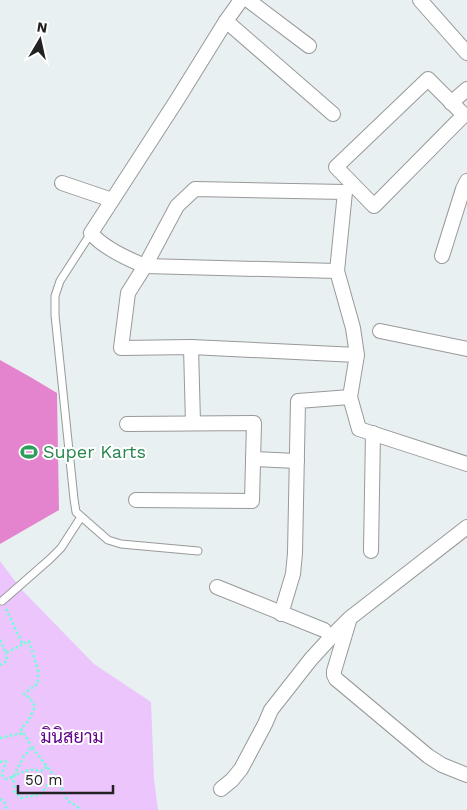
<svg xmlns="http://www.w3.org/2000/svg" width="467" height="810" viewBox="0 0 467 810" font-family="'Work Sans',Sarabun,sans-serif">
<style>
.park{fill:#ecc5fc}
.pitch{fill:#e484ce}
.lines{fill:none;stroke-linecap:round;stroke-linejoin:round}
.service-casing{stroke:#999;stroke-width:9}
.minor-casing{stroke:#999;stroke-width:16}
.path{stroke:#6dffd6;stroke-width:2.5;stroke-dasharray:2.5 2.5;stroke-linecap:butt}
.service{stroke:#fff;stroke-width:7}
.minor{stroke:#fff;stroke-width:14}
.labels{text-anchor:middle;stroke-width:4;stroke-linejoin:round;paint-order:stroke}
.leisure-label{font-size:18px;fill:#27864d;stroke:#fff;text-anchor:start}
.park-label{font-size:18px;fill:#62068a;stroke:#fff}
</style>
<rect width="100%" height="100%" fill="#e8f0f2"/>
<!-- park -->
<polygon class="park" points="0,561 21,589 94,664 151,702 154,779 158,810 0,810"/>
<!-- pitch -->
<polygon class="pitch" points="0,360 32,378 57,393 59,510 0,544"/>
<g class="lines">
<!-- service casing -->
<g class="service-casing">
<g id="service">
<polyline points="91,233 60,281 55,296 55,315 74,499 76,512 108,540 121,544 198,551"/>
<polyline points="2,601 50,559 61,548 81,517"/>
</g>
</g>
<!-- minor casing -->
<g class="minor-casing">
<g id="minor">
<path d="M241,0L226,21L177,100L91,233C103,248 128,259 145,266L337,271"/>
<polyline points="248,0 309,46"/>
<polyline points="420,0 467,53"/>
<polyline points="226,21 333,114"/>
<polygon points="428,79 464,115 374,206 336,167"/>
<polyline points="451,103 467,89"/>
<polyline points="62,183 112,200"/>
<polyline points="442,256 463,189 467,181"/>
<polyline points="380,331 467,349"/>
<polyline points="191,347 193,423"/>
<polyline points="357,355 191,347 121,348 128,293 145,266 177,206 195,189 345,192 337,271 353,328 357,355 350,397 359,429 467,464"/>
<polyline points="127,424 254,423 252,501 136,500"/>
<polyline points="253,459 297,461"/>
<polyline points="371,551 373,433"/>
<polyline points="217,587 324,630"/>
<polyline points="281,614 293,574 295,553 298,401 350,397"/>
<polyline points="349,621 334,671 334,675 336,679 428,756 442,765 467,775"/>
<polyline points="221,789 232,780 241,769 265,724 271,710 311,659 333,635 350,618 467,527"/>
</g>
</g>
<!-- path -->
<g class="path">
<polyline points="6,609 23,645"/>
<polyline points="0,640 6,653 29,641 38,670 38,683 24,694 30,698 35,706 29,720 21,729 32,747"/>
<polyline points="0,665 7,661 6,653"/>
<polyline points="0,738 23,733"/>
<polyline points="0,762 6,761 2,775 6,779 13,777 24,756 32,747 58,781 68,801 75,805 81,810"/>
<path d="M47,767L41,771C30,768 23,771 13,777L15,792L21,798L41,794L54,776"/>
<polyline points="0,799 4,801 7,810"/>
</g>
<!-- service -->
<use href="#service" class="service"/>
<!-- minor -->
<use href="#minor" class="minor"/>
</g>
<!-- icons -->
<defs>
<g id="stadium-bare" transform="scale(1.35)"><path d="M0-5a6.5 5 0 1 0 0 10a6.5 5 0 1 0 0-10ZM-3.5-1.8h7v3.6h-7Z" fill="#2e9e5b" stroke="#fff" stroke-width="2.5" paint-order="stroke"/></g>
</defs>
<g fill-rule="evenodd">
<use href="#stadium-bare" x="29" y="452"/>
</g>
<g class="labels">
<!-- leisure labels -->
<g class="leisure-label">
<text x="43" y="458">Super Karts</text>
</g>
<!-- park labels -->
<g class="park-label">
<text x="72" y="743">มินิสยาม</text>
</g>
</g>
<!-- north arrow -->
<g transform="translate(40 40) rotate(9)" stroke="#ffffff" stroke-width="4" paint-order="stroke">
<path d="M0-4L9 19L0 12L-9 19Z" fill="#222222"/>
<text y="-8" font-size="14" font-weight="bold" text-anchor="middle" fill="#222222">N</text>
</g>
<!-- scale -->
<path d="M18 785v8h95v-8" fill="none" stroke="#222222" stroke-width="2.5"/>
<text x="25" y="785" font-size="15" fill="#222222" stroke="#ffffff" stroke-width="4" paint-order="stroke">50 m</text>
</svg>
